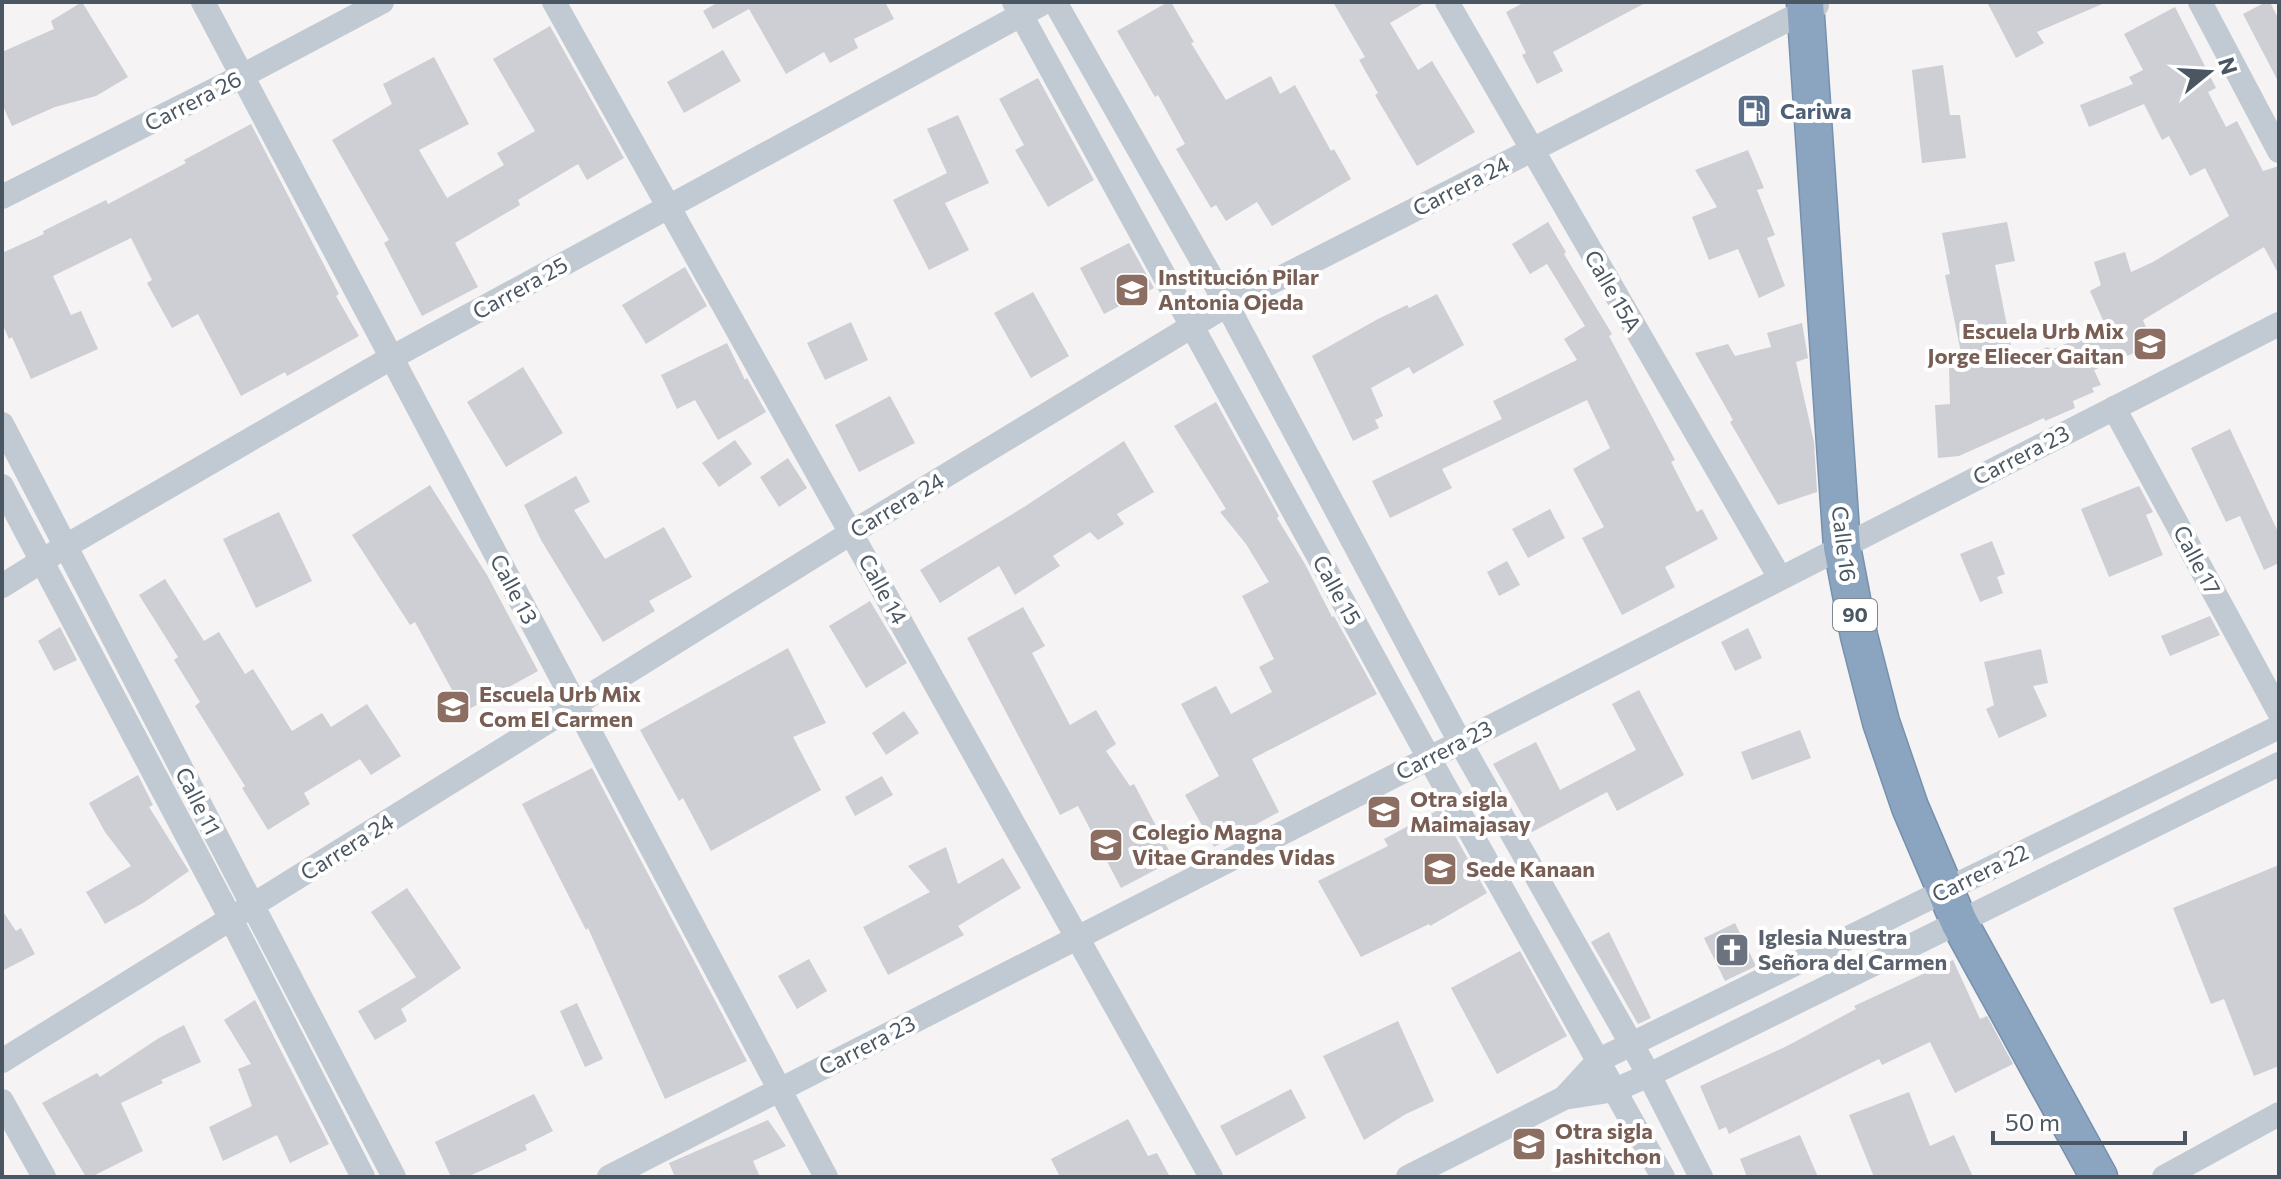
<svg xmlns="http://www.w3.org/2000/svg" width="2281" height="1179" viewBox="0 0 2281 1179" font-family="Commissioner,sans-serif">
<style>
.building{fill:#cdcfd5}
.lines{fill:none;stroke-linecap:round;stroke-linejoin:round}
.highway-casing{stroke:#7690ad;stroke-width:39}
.minor{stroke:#c1cad2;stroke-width:24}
.highway{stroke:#8ba5c1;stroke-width:36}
.labels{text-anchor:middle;stroke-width:8;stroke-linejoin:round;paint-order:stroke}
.shield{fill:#fff;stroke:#808990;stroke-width:2}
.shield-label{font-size:20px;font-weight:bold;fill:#4a5661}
.street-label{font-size:22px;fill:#4a5661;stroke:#fff}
.service-label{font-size:22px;font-weight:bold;fill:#4e5e75;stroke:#fff;text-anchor:start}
.education-label{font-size:22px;font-weight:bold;fill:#785e54;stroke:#fff;text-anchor:start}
.worship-label{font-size:22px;font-weight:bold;fill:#5b616d;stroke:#fff;text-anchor:start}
</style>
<rect width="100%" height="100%" fill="#f5f3f3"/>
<!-- building -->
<g class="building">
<polygon points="82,2 128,77 96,96 55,107 12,126 2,104 2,52 54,29 51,21"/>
<polygon points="718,2 885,2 894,19 854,39 858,48 830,63 824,52 786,74 749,9 713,29 703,11"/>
<polygon points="1168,2 1171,2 1194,42 1191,43 1226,100 1271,76 1280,94 1295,85 1331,151 1334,149 1351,179 1272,226 1257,202 1226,221 1216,205 1211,208 1176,149 1185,144 1158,95 1155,97 1117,31"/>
<polygon points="1333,2 1426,2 1390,23 1418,70 1432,61 1475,132 1417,166 1375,95 1378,93 1359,60 1365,57"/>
<polygon points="1525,2 1647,2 1553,52 1563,71 1537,84 1522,55 1526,53 1506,12"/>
<polygon points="1987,2 2107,2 2037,32 2044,43 2016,58"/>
<polygon points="2266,2 2270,2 2279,20 2279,83 2243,14"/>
<polygon points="2175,7 2216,88 2208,92 2226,127 2237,121 2263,171 2279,166 2279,275 2264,247 2143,320 2153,345 2094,370 2101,385 2092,388 2094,392 2073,401 2075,408 2045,421 2044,418 1959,456 1938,458 1935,405 1950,404 1949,367 1964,367 1945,275 1950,274 1942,233 2007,222 2015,261 1995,265 2014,361 2048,347 2051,350 2106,327 2090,291 2101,285 2094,262 2125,252 2131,272 2153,262 2229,216 2205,168 2190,176 2169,136 2162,140 2144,104 2089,127 2080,105 2133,84 2129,77 2143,70 2124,34"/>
<polygon points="550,26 624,158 587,180 578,164 518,200 520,205 455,243 478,287 422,316 384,243 389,240 332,140 392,104 383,84 434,57 469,124 419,150 447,198 504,165 497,153 535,131 493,59"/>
<polygon points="723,50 741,81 684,113 667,82"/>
<polygon points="1943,65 1950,115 1960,115 1966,158 1922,163 1912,70"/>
<polygon points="1038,78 1094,180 1048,207 1015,150 1024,145 999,99"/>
<polygon points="958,115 989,183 945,203 969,250 929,270 893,200 947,173 927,129"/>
<polygon points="251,124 339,294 336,296 359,336 287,376 285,372 241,396 198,314 172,328 147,283 152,280 131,238 53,276 71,315 81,311 98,349 31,379 12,337 9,339 2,323 2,253 44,234 43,231 106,200 108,204 186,163 184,160"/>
<polygon points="1748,150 1764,188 1757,190 1775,235 1767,238 1785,286 1759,298 1738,249 1709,260 1692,217 1717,207 1695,170"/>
<polygon points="1548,222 1566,252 1564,254 1612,334 1609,336 1675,460 1671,462 1697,512 1702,509 1718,539 1665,567 1675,587 1622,615 1582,538 1604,527 1573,469 1610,448 1587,400 1442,469 1452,488 1390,518 1372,481 1502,419 1493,401 1577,360 1564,339 1585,326 1547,264 1530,274 1512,244"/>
<polygon points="1129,243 1154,288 1104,314 1080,268"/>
<polygon points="685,267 707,306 646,344 622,305"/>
<polygon points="1033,292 1069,356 1031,378 994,313"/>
<polygon points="1437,294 1464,345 1413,374 1409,367 1371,388 1383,416 1375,420 1379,428 1353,441 1312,356 1378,319 1407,305 1409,308"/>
<polygon points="851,322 868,360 825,380 807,343"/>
<polygon points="1802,323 1808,358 1796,362 1814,442 1817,492 1778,505 1730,422 1733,420 1695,353 1728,344 1735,356 1771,347 1767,333"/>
<polygon points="727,343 745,380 747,378 766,412 718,440 695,400 677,409 661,375"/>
<polygon points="523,367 563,433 506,467 467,402"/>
<polygon points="890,396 915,443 859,472 835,425"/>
<polygon points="1216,402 1279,516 1277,518 1305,564 1332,617 1334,616 1377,694 1252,759 1279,812 1214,847 1185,795 1219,776 1181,704 1216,686 1231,714 1272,692 1259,667 1274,659 1242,596 1269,582 1246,544 1220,512 1226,509 1174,426"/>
<polygon points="2230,429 2279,534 2279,563 2264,570 2240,516 2226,522 2191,448"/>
<polygon points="735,440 752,464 719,487 702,463"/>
<polygon points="1124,441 1154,492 1117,514 1124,524 1098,540 1090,532 1053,556 1060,566 1015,595 999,566 940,603 920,570 1024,507"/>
<polygon points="788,458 807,488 779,507 760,477"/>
<polygon points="576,476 590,502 574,510 605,559 664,527 692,577 649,601 655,611 603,642 541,540 524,505"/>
<polygon points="430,485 487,575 538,671 464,712 415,622 410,625 352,535"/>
<polygon points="2139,486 2153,512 2146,515 2163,555 2109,577 2081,509"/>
<polygon points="1550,509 1565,538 1528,558 1512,529"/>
<polygon points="279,512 312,581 256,608 223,539"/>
<polygon points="1992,541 2005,574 1997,577 2003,593 1980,602 1960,554"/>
<polygon points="1507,561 1520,585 1499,596 1487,572"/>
<polygon points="165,579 204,641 219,632 245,674 253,669 292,731 322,713 331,727 367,704 401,756 371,775 360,759 304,793 310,804 268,830 242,788 245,786 195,706 200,702 174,660 178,657 139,595"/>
<polygon points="870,601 907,663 866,688 829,626"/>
<polygon points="1023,607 1045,646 1032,653 1070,725 1096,710 1116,744 1106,751 1130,786 1134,784 1174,860 1121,888 1078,806 1060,815 967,638"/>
<polygon points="2210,616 2220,635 2170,656 2161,636"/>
<polygon points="60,627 77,660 54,671 38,641"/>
<polygon points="1748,628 1762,658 1735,671 1721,642"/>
<polygon points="788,648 826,723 793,737 821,790 711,851 683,798 679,801 640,730"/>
<polygon points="2041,649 2048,683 2033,686 2047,716 1999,738 1986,709 1994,705 1984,662"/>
<polygon points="1639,690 1684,775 1617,811 1607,792 1532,832 1493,764 1536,742 1560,790 1636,750 1612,704"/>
<polygon points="904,711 919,733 886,755 872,733"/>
<polygon points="1800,730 1811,758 1752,780 1741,752"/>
<polygon points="592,768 747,1061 665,1099 588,928 586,930 522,804"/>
<polygon points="138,775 153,805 149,807 189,871 143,903 105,924 86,892 131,866 105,832 89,803"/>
<polygon points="882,776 893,795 855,816 845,797"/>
<polygon points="1440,809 1487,893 1430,926 1429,924 1361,957 1318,881 1388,846 1384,839"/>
<polygon points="946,847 958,884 1003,858 1021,888 958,926 964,935 888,975 863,927 930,892 908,866"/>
<polygon points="2279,865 2279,1066 2254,1076 2224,999 2211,1004 2173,908"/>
<polygon points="407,888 461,968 401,1009 407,1021 375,1040 358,1011 416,977 371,912"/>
<polygon points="2,910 16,931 21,928 35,954 2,971"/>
<polygon points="1735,923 1756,966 1725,981 1704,938"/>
<polygon points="1609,932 1651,1018 1638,1024 1591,942"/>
<polygon points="1520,951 1567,1036 1497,1074 1451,988"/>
<polygon points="809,959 827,991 797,1009 778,976"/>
<polygon points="1953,960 1980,1019 1987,1016 2013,1064 1955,1093 1930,1042 1882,1065 1879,1059 1729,1134 1726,1127 1719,1130 1700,1086 1787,1046 1856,1009 1854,1006"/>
<polygon points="255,1000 329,1144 290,1163 277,1135 223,1161 209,1127 252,1106 238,1069 251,1064 224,1020"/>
<polygon points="577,1003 603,1059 585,1067 560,1011"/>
<polygon points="1398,1021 1434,1101 1406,1114 1364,1140 1323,1056"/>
<polygon points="184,1025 201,1062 161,1080 163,1083 121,1103 143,1151 91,1177 86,1177 42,1103 97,1073 100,1077 159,1038"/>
<polygon points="1291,1089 1306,1118 1236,1156 1220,1126"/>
<polygon points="1909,1092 1930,1146 1954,1135 1973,1177 1874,1177 1849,1115"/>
<polygon points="534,1094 553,1131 525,1145 527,1150 467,1177 451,1177 435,1142"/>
<polygon points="1128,1119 1148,1156 1157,1153 1170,1177 1060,1177 1051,1159"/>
<polygon points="768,1120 786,1146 753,1161 760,1177 675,1177 669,1163"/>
<polygon points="1800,1135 1818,1177 1747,1177 1740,1159"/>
</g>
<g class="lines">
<!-- highway casing -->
<g class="highway-casing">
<polyline id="highway" points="1805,2 1842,547 1859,636 1881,722 1910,807 1959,922 2099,1177"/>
</g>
<!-- minor -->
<g class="minor">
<polyline points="203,2 826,1177"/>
<polyline points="554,2 1211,1177"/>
<polyline points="1014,2 1429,758 1663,1177"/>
<polyline points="1055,2 1227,305 1460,742 1649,1075 1701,1177"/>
<polyline points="1447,2 1780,578"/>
<polyline points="2200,2 2279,151"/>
<polyline points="2,197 242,76 382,2"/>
<polyline points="2114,408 2279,712"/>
<polyline points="2,424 394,1177"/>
<polyline points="2,486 231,919 363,1177"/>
<polyline points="2,586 66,546 391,358 1045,2"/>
<polyline points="2279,727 1599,1060 1564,1098 1615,1090 1649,1075 2279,764"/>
<polyline points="2,1061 851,533 1227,305 1817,5"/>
<polyline points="2,1101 44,1177"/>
<polyline points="609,1177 2279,324"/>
<polyline points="1408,1177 1564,1098"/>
<polyline points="2164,1177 2279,1114"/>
</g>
<!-- highway -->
<use href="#highway" class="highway"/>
</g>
<!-- icons -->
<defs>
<g id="fuel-square" transform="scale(1.8)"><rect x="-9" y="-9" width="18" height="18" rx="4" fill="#5c6f8a" stroke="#fff"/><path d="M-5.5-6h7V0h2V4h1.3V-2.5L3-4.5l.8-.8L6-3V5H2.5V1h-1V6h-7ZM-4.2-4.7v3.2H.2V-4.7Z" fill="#fff"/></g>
<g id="school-square" transform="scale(1.8)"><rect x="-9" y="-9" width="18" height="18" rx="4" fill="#8d6e63" stroke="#fff"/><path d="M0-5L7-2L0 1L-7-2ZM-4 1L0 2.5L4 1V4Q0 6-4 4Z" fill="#fff"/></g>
<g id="church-square" transform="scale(1.8)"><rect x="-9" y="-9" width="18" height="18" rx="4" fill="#6b7280" stroke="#fff"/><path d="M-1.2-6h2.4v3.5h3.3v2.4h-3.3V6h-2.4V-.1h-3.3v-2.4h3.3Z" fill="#fff"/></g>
</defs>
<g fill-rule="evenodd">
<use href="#fuel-square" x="1754" y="111"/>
<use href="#school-square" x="1132" y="290"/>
<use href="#school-square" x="2150" y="344"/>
<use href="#school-square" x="453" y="707"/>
<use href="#school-square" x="1384" y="812"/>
<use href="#school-square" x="1106" y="845"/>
<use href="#school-square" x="1440" y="869"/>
<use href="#church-square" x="1732" y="950"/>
<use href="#school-square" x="1529" y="1144"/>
</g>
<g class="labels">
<!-- shield labels -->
<rect class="shield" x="1833" y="599" width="44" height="32" rx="6"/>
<g class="shield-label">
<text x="1855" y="622">90</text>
</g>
<!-- street labels -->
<g class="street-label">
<text transform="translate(193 101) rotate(-27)" y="8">Carrera 26</text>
<text transform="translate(1461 186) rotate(-27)" y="8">Carrera 24</text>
<text transform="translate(520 288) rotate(-29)" y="8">Carrera 25</text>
<text transform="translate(1613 291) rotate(60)" y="8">Calle 15A</text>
<text transform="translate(2021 455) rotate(-27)" y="8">Carrera 23</text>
<text transform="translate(897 505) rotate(-31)" y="8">Carrera 24</text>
<text transform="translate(1844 544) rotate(83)" y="8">Calle 16</text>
<text transform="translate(2197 560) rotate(62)" y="8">Calle 17</text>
<text transform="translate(514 589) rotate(62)" y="8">Calle 13</text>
<text transform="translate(883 589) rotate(61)" y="8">Calle 14</text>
<text transform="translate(1337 590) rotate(61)" y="8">Calle 15</text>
<text transform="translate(1444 750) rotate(-27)" y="8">Carrera 23</text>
<text transform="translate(198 801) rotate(63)" y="8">Calle 11</text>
<text transform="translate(347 847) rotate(-32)" y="8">Carrera 24</text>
<text transform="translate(1980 873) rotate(-26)" y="8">Carrera 22</text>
<text transform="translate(867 1045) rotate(-27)" y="8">Carrera 23</text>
</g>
<!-- service labels -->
<g class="service-label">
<text x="1780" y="119">Cariwa</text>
</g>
<!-- education labels -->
<g class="education-label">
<text x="1158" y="285">Institución Pilar<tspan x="1158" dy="25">Antonia Ojeda</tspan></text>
<text x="2124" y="339" text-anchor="end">Escuela Urb Mix<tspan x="2124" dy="25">Jorge Eliecer Gaitan</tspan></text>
<text x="479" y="702">Escuela Urb Mix<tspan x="479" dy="25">Com El Carmen</tspan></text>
<text x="1410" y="807">Otra sigla<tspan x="1410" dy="25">Maimajasay</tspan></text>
<text x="1132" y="840">Colegio Magna<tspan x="1132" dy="25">Vitae Grandes Vidas</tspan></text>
<text x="1466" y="877">Sede Kanaan</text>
<text x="1555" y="1139">Otra sigla<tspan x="1555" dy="25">Jashitchon</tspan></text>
</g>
<!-- worship labels -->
<g class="worship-label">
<text x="1758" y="945">Iglesia Nuestra<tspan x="1758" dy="25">Señora del Carmen</tspan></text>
</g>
</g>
<!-- border -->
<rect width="2281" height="1179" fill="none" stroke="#4a5661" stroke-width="8"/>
<!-- north arrow -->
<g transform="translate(2209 72) rotate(72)" stroke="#ffffff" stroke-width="6" paint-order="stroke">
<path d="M0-6L14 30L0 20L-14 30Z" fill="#4a5661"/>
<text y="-12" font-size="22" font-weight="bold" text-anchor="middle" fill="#4a5661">N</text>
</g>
<!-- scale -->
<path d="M1993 1131v12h192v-12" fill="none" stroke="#4a5661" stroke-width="4"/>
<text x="2005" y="1131" font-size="24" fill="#4a5661" stroke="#ffffff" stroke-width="6" paint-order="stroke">50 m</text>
</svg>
